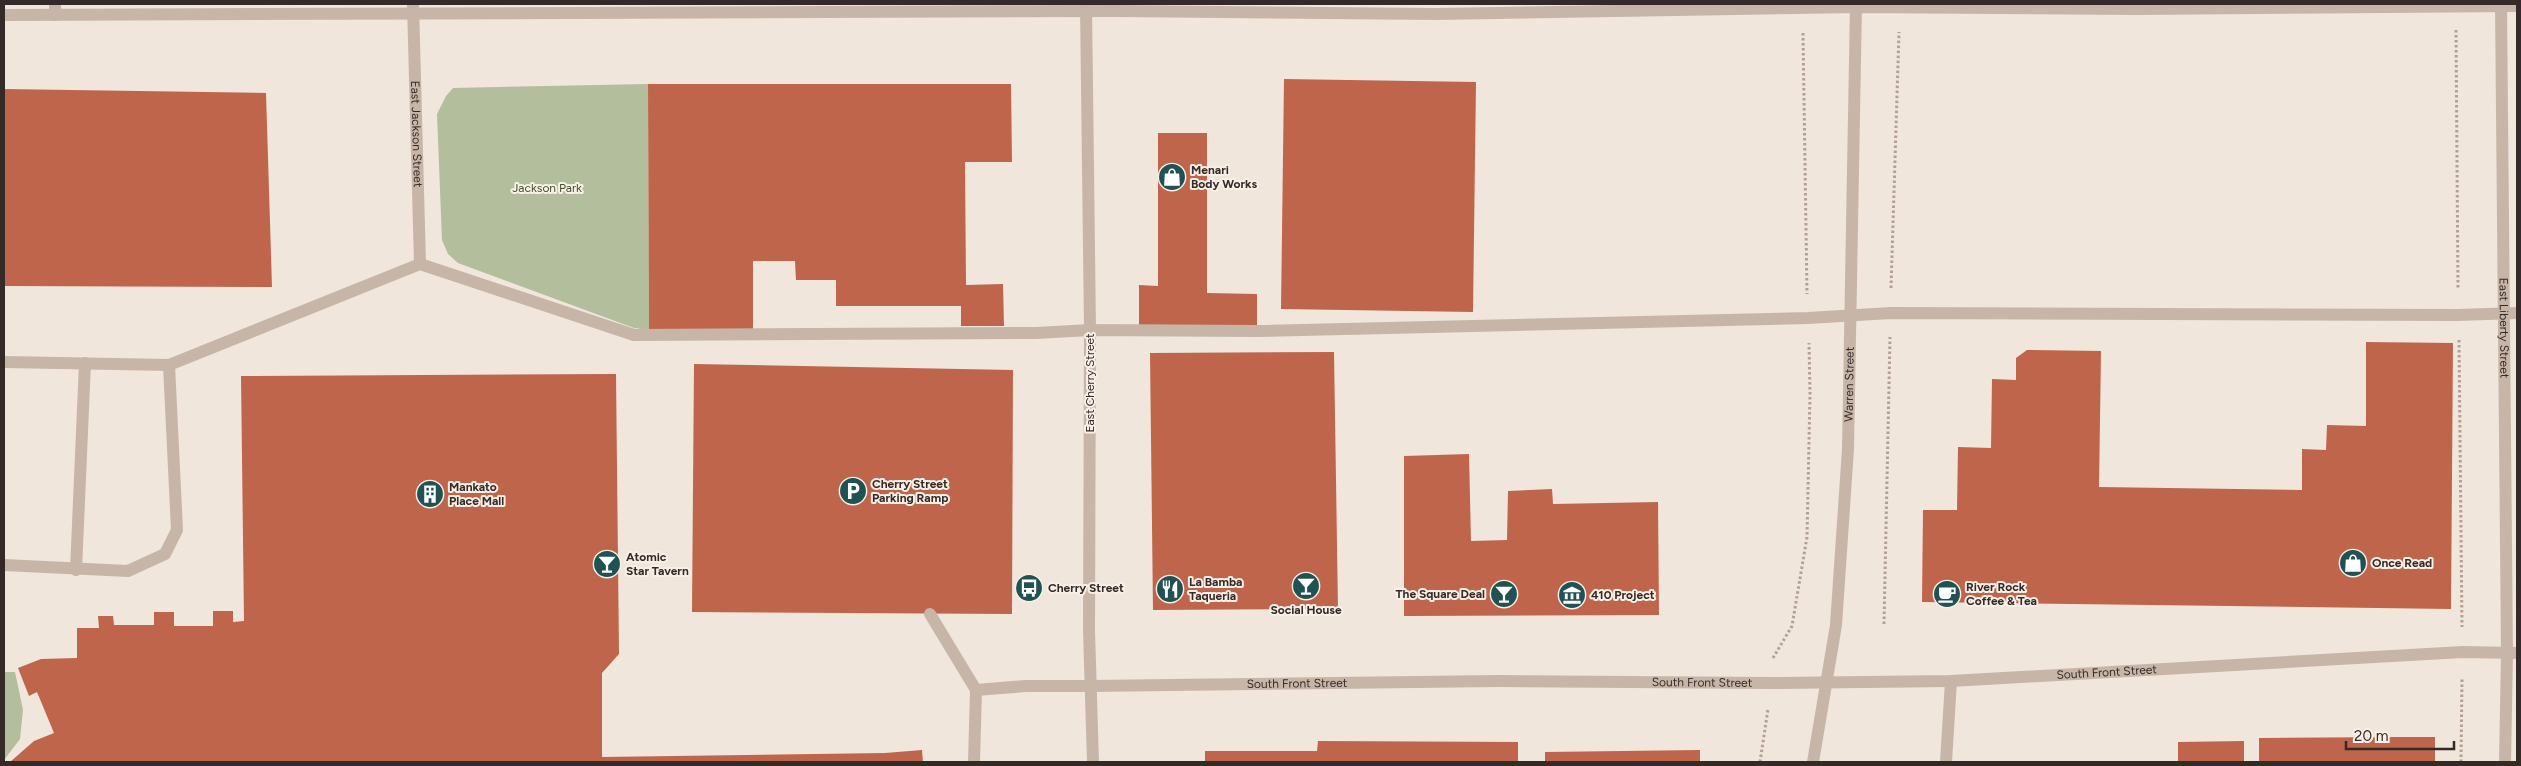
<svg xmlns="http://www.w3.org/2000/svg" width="2521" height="766" viewBox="0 0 2521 766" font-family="Figtree,sans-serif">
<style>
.green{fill:#b3be9c}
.building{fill:#be654b}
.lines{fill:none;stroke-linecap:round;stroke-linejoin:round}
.path{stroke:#b3a092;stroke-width:3;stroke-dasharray:2.5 2.5;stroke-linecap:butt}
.service{stroke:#c7b6a8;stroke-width:12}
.minor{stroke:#c7b6a8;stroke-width:12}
.tertiary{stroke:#c7b6a8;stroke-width:12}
.labels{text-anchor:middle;stroke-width:4;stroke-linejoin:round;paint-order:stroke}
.street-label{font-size:12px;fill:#342b28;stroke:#f8f0e7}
.poi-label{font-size:12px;font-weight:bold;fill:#342b28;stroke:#f8f0e7;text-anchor:start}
.park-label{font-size:12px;fill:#44512d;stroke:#f8f0e7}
</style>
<rect width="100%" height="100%" fill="#f0e6db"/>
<!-- green -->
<g class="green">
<polygon points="648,84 649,330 634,328 458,263 448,254 442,240 437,114 446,96 453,88"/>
<polygon points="4,672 15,672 23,710 20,739 4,760"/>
</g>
<!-- building -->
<g class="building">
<polygon points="1284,79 1476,82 1473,312 1281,309"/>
<polygon points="648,84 1011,84 1012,162 965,162 966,285 1003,284 1004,326 961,326 961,306 836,306 836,280 796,280 795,261 753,261 753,330 649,330"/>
<polygon points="4,89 266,93 272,287 4,286"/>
<polygon points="1158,133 1207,133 1207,293 1257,294 1257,331 1139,331 1139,285 1158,286"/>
<polygon points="2366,342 2453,343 2451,609 1922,602 1923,510 1957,510 1958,447 1991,448 1992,379 2016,380 2016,358 2027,350 2101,351 2099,487 2302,490 2302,449 2326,450 2327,425 2366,426"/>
<polygon points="1334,352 1338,609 1153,610 1150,353"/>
<polygon points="694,364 1013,370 1012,614 692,612"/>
<polygon points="616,374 619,654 602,673 602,757 885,753 922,750 923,762 10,762 34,741 54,733 37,692 29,696 18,668 41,659 77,658 77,628 99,628 98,616 113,616 114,625 154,625 154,612 174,612 174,626 213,626 213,611 233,611 233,622 244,621 241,376"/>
<polygon points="1469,454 1471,541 1507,540 1508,491 1552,489 1553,504 1658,502 1659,615 1404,616 1404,456"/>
<polygon points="2399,737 2435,737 2435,762 2259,762 2259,738"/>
<polygon points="1318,741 1518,742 1518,762 1205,762 1205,751 1317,751"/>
<polygon points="2244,741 2244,762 2178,762 2178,742"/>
<polygon points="1700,750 1700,762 1545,762 1545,752"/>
</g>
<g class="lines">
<!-- path -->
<g class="path">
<polyline points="2456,30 2458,289"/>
<polyline points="1803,33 1807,294"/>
<polyline points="1891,288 1899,32"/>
<polyline points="2459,340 2462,627"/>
<polyline points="1884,624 1890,337"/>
<polyline points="1773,658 1792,626 1807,537 1810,394 1809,343"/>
<polyline points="1760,762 1768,709"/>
<polyline points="2461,762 2462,678"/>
</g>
<!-- service -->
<g class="service">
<polyline points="55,15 55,4"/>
<polyline points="634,335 1036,333 1090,330 1257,331 1808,318 1891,313 2458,315 2517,313"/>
<polyline points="4,565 128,571 165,554 177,530 169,365"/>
<polyline points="76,570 85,363"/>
<polyline points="930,614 976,690 1026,686 1091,686"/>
<polyline points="974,762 976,690"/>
<polyline points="1946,762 1951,681"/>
</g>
<!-- minor -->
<g class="minor">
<path id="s1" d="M413,4L420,264"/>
<path id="s2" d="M2501,4L2507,653L2505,762"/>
<polyline points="4,362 169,365 420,264 634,335"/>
</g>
<!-- tertiary -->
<g class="tertiary">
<polyline points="1086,4 1090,330 1089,631 1093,762"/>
<polyline points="4,15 1117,11 1436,14 1856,7 2138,9 2517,6"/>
<path id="s3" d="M1091,686L1499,681L1770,683L1951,681L2463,652L2517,653"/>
<path id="s4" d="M1813,762L1836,625L1848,449L1856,4"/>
</g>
</g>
<!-- icons -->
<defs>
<g id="shop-disc" transform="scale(1.4375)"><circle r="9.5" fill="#205153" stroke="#f8f0e7"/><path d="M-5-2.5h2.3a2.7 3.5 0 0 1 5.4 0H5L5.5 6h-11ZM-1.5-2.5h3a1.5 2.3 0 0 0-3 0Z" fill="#fff"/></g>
<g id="parking-disc" transform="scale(1.4375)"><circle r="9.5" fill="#205153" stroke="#f8f0e7"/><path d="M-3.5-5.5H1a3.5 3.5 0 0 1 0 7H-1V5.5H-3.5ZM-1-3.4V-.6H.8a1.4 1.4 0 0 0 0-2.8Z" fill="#fff"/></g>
<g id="building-disc" transform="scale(1.4375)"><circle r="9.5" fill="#205153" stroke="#f8f0e7"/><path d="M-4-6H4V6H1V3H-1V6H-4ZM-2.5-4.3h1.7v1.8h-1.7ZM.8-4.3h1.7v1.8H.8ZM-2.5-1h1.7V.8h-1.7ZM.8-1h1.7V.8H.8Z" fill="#fff"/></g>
<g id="bar-disc" transform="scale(1.4375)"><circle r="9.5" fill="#205153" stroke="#f8f0e7"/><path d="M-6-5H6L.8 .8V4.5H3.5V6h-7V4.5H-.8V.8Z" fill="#fff"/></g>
<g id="bus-disc" transform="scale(1.4375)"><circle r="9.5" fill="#205153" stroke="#f8f0e7"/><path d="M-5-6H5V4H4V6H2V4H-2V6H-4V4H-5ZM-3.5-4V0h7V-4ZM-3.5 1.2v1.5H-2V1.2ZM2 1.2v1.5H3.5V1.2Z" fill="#fff"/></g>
<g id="restaurant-disc" transform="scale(1.4375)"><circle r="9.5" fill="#205153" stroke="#f8f0e7"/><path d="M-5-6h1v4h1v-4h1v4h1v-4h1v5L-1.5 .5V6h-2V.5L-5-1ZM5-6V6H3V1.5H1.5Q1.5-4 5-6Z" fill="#fff"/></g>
<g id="cafe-disc" transform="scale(1.4375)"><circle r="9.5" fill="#205153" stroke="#f8f0e7"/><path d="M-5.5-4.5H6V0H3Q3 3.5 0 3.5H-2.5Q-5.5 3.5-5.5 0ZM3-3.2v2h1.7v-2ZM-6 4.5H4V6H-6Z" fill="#fff"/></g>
<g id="museum-disc" transform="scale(1.4375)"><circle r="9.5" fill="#205153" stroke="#f8f0e7"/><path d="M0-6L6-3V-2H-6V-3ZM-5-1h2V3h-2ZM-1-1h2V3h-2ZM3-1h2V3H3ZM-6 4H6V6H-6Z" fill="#fff"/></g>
</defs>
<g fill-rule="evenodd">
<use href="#shop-disc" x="1172" y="177"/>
<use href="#parking-disc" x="853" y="491"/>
<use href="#building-disc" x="430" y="494"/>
<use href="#shop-disc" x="2353" y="563"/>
<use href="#bar-disc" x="607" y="564"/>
<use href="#bar-disc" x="1306" y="586"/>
<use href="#bus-disc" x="1029" y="588"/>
<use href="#restaurant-disc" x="1170" y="589"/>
<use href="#bar-disc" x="1504" y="594"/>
<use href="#cafe-disc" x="1947" y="594"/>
<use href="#museum-disc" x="1572" y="595"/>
</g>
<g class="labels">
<!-- street labels -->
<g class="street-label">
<text dy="4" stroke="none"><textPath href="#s1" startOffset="130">East Jackson Street</textPath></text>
<text dy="4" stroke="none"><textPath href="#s2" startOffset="324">East Liberty Street</textPath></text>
<text transform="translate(1090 383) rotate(-90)" y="4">East Cherry Street</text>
<text dy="4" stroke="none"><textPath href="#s4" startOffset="380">Warren Street</textPath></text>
<text dy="4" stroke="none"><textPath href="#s3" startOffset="1016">South Front Street</textPath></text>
<text dy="4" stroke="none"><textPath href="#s3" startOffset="611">South Front Street</textPath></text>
<text dy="4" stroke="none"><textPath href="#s3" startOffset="206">South Front Street</textPath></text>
</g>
<!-- poi labels -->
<g class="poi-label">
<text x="1191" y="174">Menari<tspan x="1191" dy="14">Body Works</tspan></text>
<text x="872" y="488">Cherry Street<tspan x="872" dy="14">Parking Ramp</tspan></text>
<text x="449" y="491">Mankato<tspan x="449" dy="14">Place Mall</tspan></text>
<text x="626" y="561">Atomic<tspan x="626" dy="14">Star Tavern</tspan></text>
<text x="2372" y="567">Once Read</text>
<text x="1189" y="586">La Bamba<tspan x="1189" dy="14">Taqueria</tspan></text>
<text x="1966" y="591">River Rock<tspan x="1966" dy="14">Coffee &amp; Tea</tspan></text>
<text x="1048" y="592">Cherry Street</text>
<text x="1485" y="598" text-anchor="end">The Square Deal</text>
<text x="1591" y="599">410 Project</text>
<text x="1306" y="614" text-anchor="middle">Social House</text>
</g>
<!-- park labels -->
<g class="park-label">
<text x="547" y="192">Jackson Park</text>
</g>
</g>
<!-- border -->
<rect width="2521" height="766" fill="none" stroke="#342b28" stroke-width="10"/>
<!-- scale -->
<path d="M2346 741v8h108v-8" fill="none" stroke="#342b28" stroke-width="2.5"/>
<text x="2354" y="741" font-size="15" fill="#342b28" stroke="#f8f0e7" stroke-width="4" paint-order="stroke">20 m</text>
</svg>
